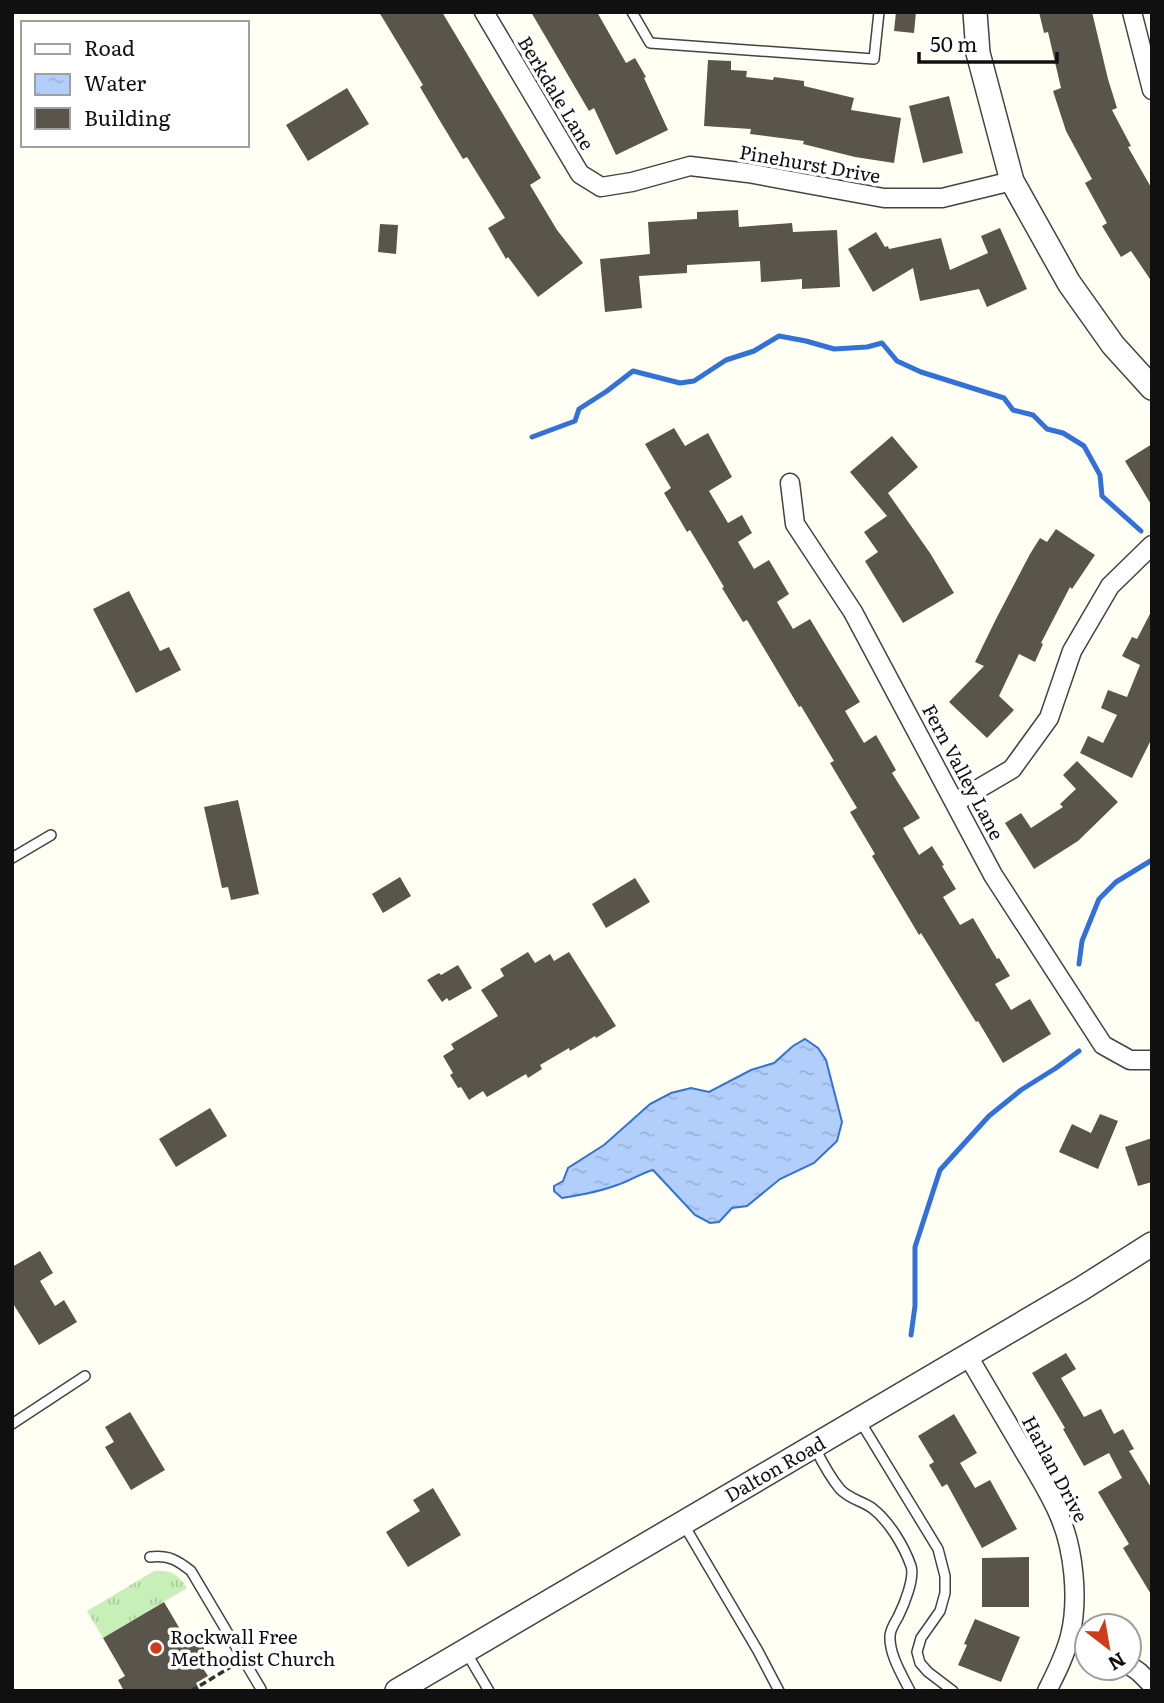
<svg xmlns="http://www.w3.org/2000/svg" width="1164" height="1703" viewBox="0 0 1164 1703" font-family="Literata,serif">
<style>
.park{fill:url(#park-tufts)}
.water{fill:url(#water-ripples);stroke:#3270db;stroke-width:2}
.lines{fill:none;stroke-linecap:round;stroke-linejoin:round}
.stream{stroke:#3270db;stroke-width:5}
.building{fill:#5a554b}
.service-casing{stroke:#434343;stroke-width:12}
.minor-casing{stroke:#434343;stroke-width:21}
.tertiary-casing{stroke:#434343;stroke-width:26}
.path{stroke:#323232;stroke-width:3.5;stroke-dasharray:7 3.5;stroke-linecap:butt}
.service{stroke:#fff;stroke-width:9}
.minor{stroke:#fff;stroke-width:18}
.tertiary{stroke:#fff;stroke-width:23}
.poi-dot{fill:#d03b19;stroke:#fff;stroke-width:2.5}
.labels{text-anchor:middle;stroke-width:7;stroke-linejoin:round;paint-order:stroke}
.street-label{font-size:19px;fill:#101010;stroke:#fff}
.poi-label{font-size:19px;fill:#101010;stroke:#fff;text-anchor:start}
</style>
<defs>
<pattern id="park-tufts" width="24" height="20" patternUnits="userSpaceOnUse" patternTransform="scale(1.75)"><rect width="24" height="20" fill="#c7efb8"/><path d="M3 7l-1-3M5 7V3M7 7l1-3M15 17l-1-3M17 17v-4M19 17l1-3" fill="none" stroke="#aacc9d"/></pattern>
<pattern id="water-ripples" width="26" height="14" patternUnits="userSpaceOnUse" patternTransform="scale(1.75)"><rect width="26" height="14" fill="#b2cffc"/><path d="M2 4q2-2 4 0t4 0M15 11q2-2 4 0t4 0" fill="none" stroke="#98b1d7"/></pattern>
</defs>
<rect width="100%" height="100%" fill="#fffff3"/>
<!-- park -->
<path class="park" d="M154,1571C171,1570 178,1574 187,1588L103,1638L87,1611Z"/>
<!-- water -->
<path class="water" d="M805,1039L818,1048L826,1060L842,1122L837,1141L814,1163L780,1179L747,1206L732,1208L719,1222L710,1223L695,1215L653,1170C639,1174 630,1181 617,1185C599,1192 581,1195 562,1198L554,1191V1186L563,1181L568,1168L604,1145L650,1104L671,1093L691,1088L709,1092L751,1070L774,1063L793,1046Z"/>
<g class="lines">
<!-- stream -->
<g class="stream">
<polyline points="532,437 575,421 579,409 607,391 633,371 680,383 694,381 726,360 754,351 779,336 806,341 834,349 867,347 882,343 897,361 921,372 1004,398 1013,410 1033,415 1047,429 1063,433 1084,446 1100,475 1102,496 1141,531"/>
<polyline points="1079,964 1082,941 1099,899 1116,882 1152,860"/>
<polyline points="911,1335 915,1306 915,1247 940,1170 989,1116 1021,1090 1056,1068 1079,1051"/>
</g>
</g>
<!-- building -->
<g class="building">
<polygon points="379,12 442,12 541,178 530,185 557,230 583,263 538,297 508,257 506,259 488,228 505,218 467,157 463,159 440,121 420,87 423,85"/>
<polygon points="531,12 597,12 626,63 635,58 646,77 644,78 668,130 616,155 594,108 589,111"/>
<polygon points="896,12 916,12 914,33 894,31"/>
<polygon points="1039,12 1092,12 1108,79 1117,108 1112,110 1131,146 1128,147 1152,189 1152,282 1131,251 1121,257 1102,226 1107,223 1085,183 1092,179 1066,131 1053,91 1061,88 1048,32 1044,33"/>
<polygon points="708,60 731,61 731,70 747,71 746,77 773,80 774,77 804,81 804,86 854,98 851,110 901,118 894,163 855,157 803,144 804,141 750,134 751,129 704,126"/>
<polygon points="347,88 369,124 308,161 286,125"/>
<polygon points="949,96 963,153 923,163 909,106"/>
<polygon points="738,210 739,227 792,223 793,232 837,230 840,287 802,289 802,279 761,282 760,261 687,265 687,273 639,276 642,308 605,312 600,259 650,254 648,222 697,219 697,212"/>
<polygon points="380,224 398,225 396,254 378,252"/>
<polygon points="1000,228 1027,289 987,307 979,289 920,301 913,268 873,292 848,249 876,232 885,247 888,246 889,249 941,238 950,270 988,253 981,236"/>
<polygon points="674,428 685,446 708,433 732,477 709,491 728,523 742,515 752,533 738,542 754,569 769,560 789,594 777,602 793,629 810,619 860,702 845,711 864,743 876,735 896,770 892,773 920,818 903,828 919,855 932,846 944,865 942,866 956,889 943,897 960,925 973,918 997,959 999,958 1010,976 995,984 1011,1010 1030,999 1051,1034 1003,1063 978,1021 976,1022 921,933 919,935 872,856 875,854 850,812 857,808 830,763 834,761 801,706 799,707 747,620 743,622 722,588 724,587 690,530 687,532 664,493 671,488 645,444"/>
<polygon points="892,436 918,467 888,493 930,553 954,593 903,623 865,561 878,552 864,532 887,516 850,472"/>
<polygon points="1152,444 1152,506 1125,461"/>
<polygon points="1056,529 1095,555 1072,589 1070,587 1041,643 1043,644 1035,662 1019,654 999,696 1014,710 987,738 949,702 984,666 975,662 996,619 1030,554 1040,538 1047,542"/>
<polygon points="129,591 160,651 169,647 181,670 136,693 93,609"/>
<polygon points="1152,610 1152,738 1132,778 1080,753 1088,736 1103,743 1117,715 1101,708 1108,690 1127,697 1140,665 1122,656 1132,637 1137,639"/>
<polygon points="1077,761 1118,802 1078,841 1034,869 1005,823 1021,813 1031,828 1063,807 1060,804 1076,789 1063,775"/>
<polygon points="238,800 259,894 231,900 228,887 222,888 204,807"/>
<polygon points="400,877 411,896 383,913 372,894"/>
<polygon points="635,878 650,902 606,928 592,904"/>
<polygon points="528,952 535,963 550,954 554,961 569,952 616,1026 596,1038 595,1036 570,1051 569,1048 540,1065 542,1069 528,1078 526,1074 487,1097 483,1091 469,1100 461,1087 458,1088 450,1075 453,1073 443,1056 454,1049 451,1044 498,1016 481,990 504,976 500,969"/>
<polygon points="458,965 472,988 449,1001 447,998 442,1002 427,980 439,973 441,975"/>
<polygon points="210,1108 227,1136 176,1167 159,1139"/>
<polygon points="1100,1114 1118,1121 1098,1169 1059,1152 1072,1124 1091,1133"/>
<polygon points="1152,1138 1152,1182 1138,1186 1125,1147"/>
<polygon points="40,1251 53,1273 40,1281 55,1306 64,1300 77,1322 39,1345 12,1302 12,1267"/>
<polygon points="1066,1353 1076,1369 1061,1378 1084,1417 1101,1409 1114,1434 1123,1429 1134,1449 1129,1451 1152,1489 1152,1596 1123,1548 1129,1544 1098,1492 1122,1478 1109,1453 1084,1466 1063,1429 1065,1428 1032,1373"/>
<polygon points="130,1412 165,1470 131,1490 105,1447 114,1442 105,1427"/>
<polygon points="954,1414 977,1453 960,1463 975,1488 990,1480 1017,1529 982,1548 947,1484 942,1487 929,1465 934,1462 918,1436"/>
<polygon points="433,1488 461,1535 408,1567 386,1532 420,1511 413,1500"/>
<polygon points="1029,1557 1029,1607 982,1607 982,1558"/>
<polygon points="164,1602 187,1641 196,1635 209,1656 199,1662 208,1676 196,1683 200,1691 124,1691 118,1680 125,1676 103,1638"/>
<polygon points="975,1619 1020,1637 1001,1682 958,1665 967,1645 964,1644"/>
</g>
<g class="lines">
<!-- service casing -->
<g class="service-casing">
<g id="service">
<polyline points="632,12 650,43 874,59 879,12"/>
<polyline points="12,858 51,835"/>
<polyline points="860,1421 938,1549 945,1576 945,1593 940,1611 921,1638 917,1652 920,1663 928,1672 953,1691"/>
<polyline points="12,1424 85,1376"/>
<path d="M815,1448C822,1462 830,1477 840,1489C849,1499 862,1501 872,1508C889,1521 904,1546 911,1566C915,1578 904,1605 898,1617C895,1622 890,1630 890,1636C889,1654 902,1675 910,1691"/>
<polyline points="684,1525 758,1651 779,1691"/>
<path d="M150,1557C169,1555 177,1560 191,1571L261,1689"/>
<polyline points="466,1652 489,1691"/>
</g>
</g>
<!-- minor casing -->
<g class="minor-casing">
<g id="minor">
<polyline points="484,12 580,174 601,187 632,182 690,166 748,173 884,198 942,198 1012,181"/>
<polyline points="1132,12 1152,90"/>
<polyline points="790,483 795,524 853,612 993,875 1103,1045 1130,1060 1152,1060"/>
<polyline points="956,802 1012,769 1049,718 1072,651 1110,586 1152,545"/>
<path d="M968,1356C987,1388 1006,1421 1025,1453C1037,1473 1050,1494 1059,1515C1074,1549 1079,1600 1070,1636C1065,1656 1056,1673 1047,1691"/>
<polyline points="1129,1665 1139,1672 1152,1685"/>
</g>
</g>
<!-- tertiary casing -->
<g class="tertiary-casing">
<g id="tertiary">
<polyline points="975,12 978,53 1012,181 1069,283 1113,345 1152,388"/>
<polyline points="397,1691 1081,1289 1152,1244"/>
</g>
</g>
<!-- path -->
<polyline class="path" points="191,1691 234,1665"/>
<!-- service -->
<use href="#service" class="service"/>
<!-- minor -->
<use href="#minor" class="minor"/>
<!-- tertiary -->
<use href="#tertiary" class="tertiary"/>
</g>
<!-- markers -->
<circle class="poi-dot" cx="156" cy="1648" r="7"/>
<g class="labels">
<!-- street labels -->
<g class="street-label">
<text transform="translate(556 93) rotate(59)" y="7">Berkdale Lane</text>
<text transform="translate(810 164) rotate(10)" y="7">Pinehurst Drive</text>
<text transform="translate(963 772) rotate(62)" y="7">Fern Valley Lane</text>
<text transform="translate(775 1469) rotate(-30)" y="7">Dalton Road</text>
<text transform="translate(1055 1469) rotate(62)" y="7">Harlan Drive</text>
</g>
<!-- poi labels -->
<g class="poi-label">
<text x="170" y="1644">Rockwall Free<tspan x="170" dy="22">Methodist Church</tspan></text>
</g>
</g>
<!-- border -->
<rect width="1164" height="1703" fill="none" stroke="#101010" stroke-width="28"/>
<!-- legend -->
<rect x="21" y="21" width="228" height="126" fill="#ffffff" stroke="#9f9f9f" stroke-width="2"/>
<rect x="35" y="44" width="35" height="10" fill="#ffffff" stroke="#9f9f9f" stroke-width="2"/>
<text x="84" y="56" font-size="21" fill="#101010">Road</text>
<rect x="35" y="74" width="35" height="21" fill="url(#water-ripples)" stroke="#9f9f9f" stroke-width="2"/>
<text x="84" y="91" font-size="21" fill="#101010">Water</text>
<rect x="35" y="108" width="35" height="21" fill="#5a554b" stroke="#9f9f9f" stroke-width="2"/>
<text x="84" y="126" font-size="21" fill="#101010">Building</text>
<!-- north arrow -->
<g transform="translate(1108 1647) rotate(149)"><circle r="33" fill="#ffffff" stroke="#9f9f9f" stroke-width="2"/>
<path d="M0-5L12 26L0 18L-12 26Z" fill="#d03b19"/>
<text y="-10" font-size="19" font-weight="bold" text-anchor="middle" fill="#101010">N</text>
</g>
<!-- scale -->
<path d="M919 52v10h138v-10" fill="none" stroke="#101010" stroke-width="3.5"/>
<text x="930" y="52" font-size="21" fill="#101010" stroke="#ffffff" stroke-width="5" paint-order="stroke">50 m</text>
</svg>
